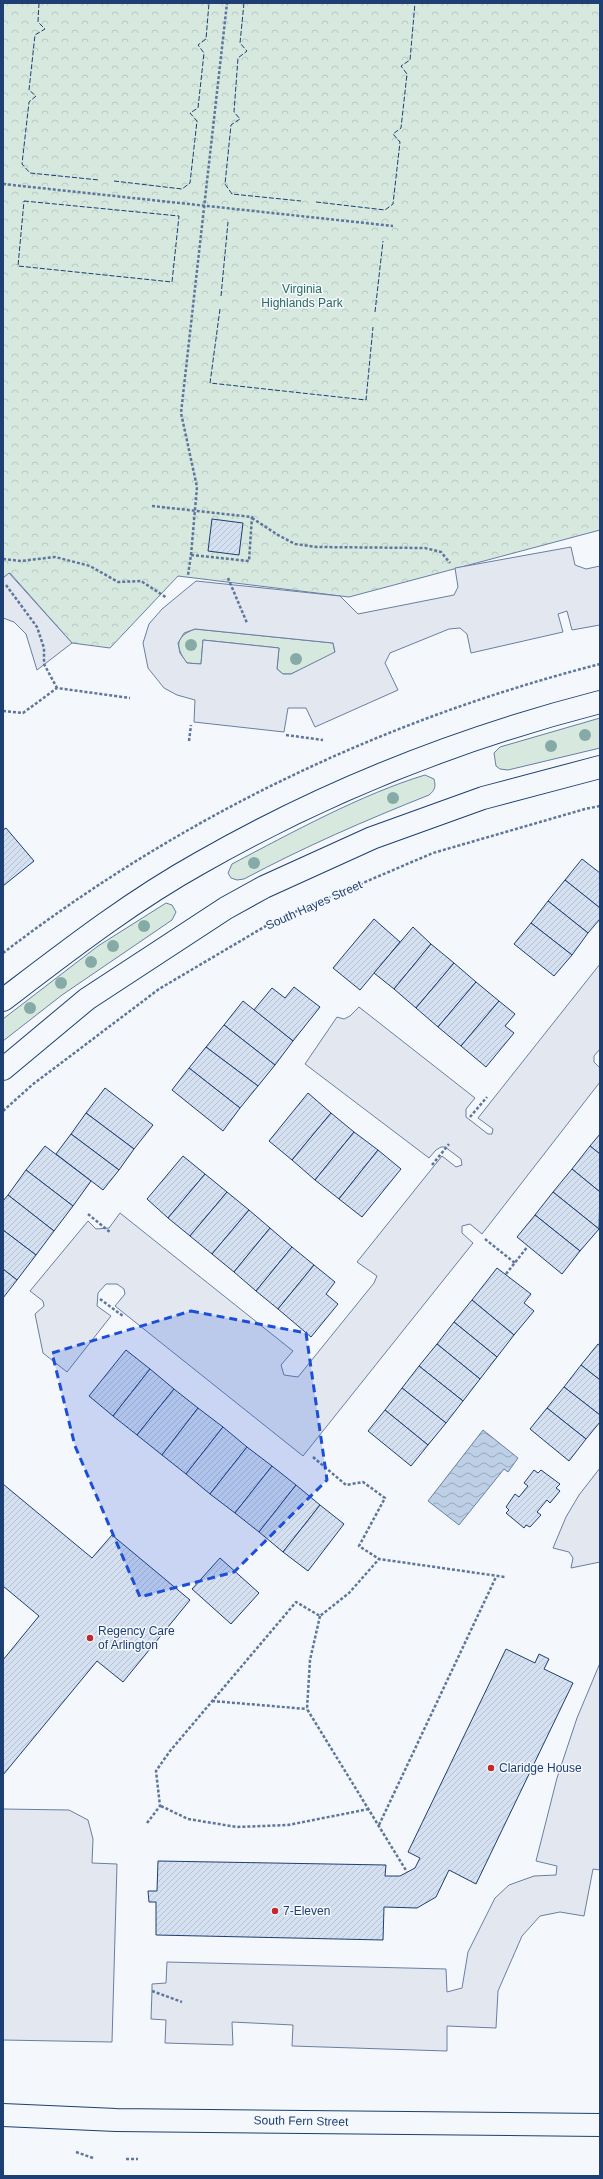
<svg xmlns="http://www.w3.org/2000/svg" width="603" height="2179" viewBox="0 0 603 2179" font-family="Helvetica,sans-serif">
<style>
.green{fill:#d7e8df;stroke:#687fa3}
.park{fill:url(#park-crowns);stroke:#687fa3}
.parking{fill:#e3e8f0;stroke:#687fa3;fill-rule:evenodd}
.water{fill:url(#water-waves);stroke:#687fa3}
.building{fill:url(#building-hatch);stroke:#1d3f73}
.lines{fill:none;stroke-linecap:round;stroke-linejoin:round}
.secondary-casing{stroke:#1d3f73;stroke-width:24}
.path{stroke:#5e769c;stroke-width:2.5;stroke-dasharray:3 2;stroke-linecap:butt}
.secondary{stroke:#f4f7fb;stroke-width:22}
.fence{stroke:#1d3f73;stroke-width:1;stroke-dasharray:5 2;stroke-linecap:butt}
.tree{fill:#86aba6}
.marked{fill:#1d4ed8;fill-opacity:0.2;stroke:#1d4ed8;stroke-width:3;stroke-dasharray:8 5;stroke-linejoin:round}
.poi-dot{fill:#c62828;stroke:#f4f7fb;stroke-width:1.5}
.labels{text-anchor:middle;stroke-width:3;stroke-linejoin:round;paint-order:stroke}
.park-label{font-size:12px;fill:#2c6c60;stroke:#f4f7fb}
.street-label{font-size:12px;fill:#1d3f73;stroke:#f4f7fb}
.poi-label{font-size:12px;fill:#1d3f73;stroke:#f4f7fb;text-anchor:start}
</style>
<defs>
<pattern id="park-crowns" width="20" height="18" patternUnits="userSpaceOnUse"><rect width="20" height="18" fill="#d7e8df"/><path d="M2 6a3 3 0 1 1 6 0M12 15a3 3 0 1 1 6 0" fill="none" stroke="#b8c8c3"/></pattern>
<pattern id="water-waves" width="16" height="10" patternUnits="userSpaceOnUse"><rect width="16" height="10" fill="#bed0e5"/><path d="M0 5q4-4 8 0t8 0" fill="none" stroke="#9aaabe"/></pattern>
<pattern id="building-hatch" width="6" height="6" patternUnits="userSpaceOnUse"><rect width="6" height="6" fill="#d5e0f0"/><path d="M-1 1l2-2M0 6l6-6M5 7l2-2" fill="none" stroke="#b6c1d1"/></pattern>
</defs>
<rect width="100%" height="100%" fill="#f4f7fb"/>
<!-- green -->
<g class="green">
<path d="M195,629L333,643L335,653L291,674H283L277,669L279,648L203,640L201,664L187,663C174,646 176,636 195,629Z"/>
<polygon points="600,718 600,748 508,770 500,769 496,766 494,753 500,747"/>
<path d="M425,775L434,779C436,787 435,790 429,795C366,820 304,847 244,879L237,880L231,878L228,873L232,864C291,833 362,794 425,775Z"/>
<polygon points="166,903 172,905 176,912 172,920 62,995 3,1041 3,1019 98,946"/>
</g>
<!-- park -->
<polygon class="park" points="3,3 600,3 600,530 349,597 178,576 110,648 72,643 10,573 3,578"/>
<!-- parking -->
<g class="parking">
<path d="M571,547L575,565L586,569L600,566V625L572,630L567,611L558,614L563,632L471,653L467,634L460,628L449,629L390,653L385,663L398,690L315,727L306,708H288L284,732L194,722L195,700L177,695L164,688L148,668L143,643L149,624L162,609L196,581L340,596L358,614L454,595L458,587L455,568ZM195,629L333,643L335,652L291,674H283L277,669L279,648L203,640L201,664L187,663L180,653L178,643L184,633Z"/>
<polygon points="9,573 72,643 37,670 26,634 14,622 3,618 3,578"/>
<polygon points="600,964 600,1049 594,1056 594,1062 600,1068 600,1082 482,1234 470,1224 462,1226 462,1233 473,1243 303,1456 115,1306 125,1294 124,1289 117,1284 106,1284 98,1293 97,1306 111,1316 67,1372 43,1353 35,1314 44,1306 43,1301 30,1291 88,1221 96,1229 109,1228 120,1213 293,1351 281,1365 284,1375 298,1377 374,1283 377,1276 357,1262 442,1156 456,1167 462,1165 461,1159 445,1147 441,1147 436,1150 429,1158 305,1064 337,1017 344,1019 350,1016 359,1007 475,1098 466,1109 466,1117 488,1134 492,1134 493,1129 478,1118"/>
<polygon points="600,1468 600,1562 571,1568 573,1558 569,1552 553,1548 566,1517 579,1495"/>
<polygon points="600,1663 600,1870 593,1869 584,1916 560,1912 540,1916 522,1936 498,1991 496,2028 447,2026 447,2051 292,2046 293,2025 232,2022 233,2045 165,2043 166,2020 151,2019 152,1991 152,1984 166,1983 167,1962 446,1969 447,1992 462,1988 468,1952 495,1898 509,1885 534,1876 556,1875 557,1866 536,1861 557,1778 577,1718"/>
<polygon points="3,1809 69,1810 88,1820 93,1839 92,1863 117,1864 112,2042 3,2040"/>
</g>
<!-- water -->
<polygon class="water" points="483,1430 518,1458 508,1472 504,1469 459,1525 428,1501"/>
<!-- building -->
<g class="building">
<polygon points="212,519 243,523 239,555 208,551"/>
<polygon points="6,828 34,861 3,886 3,830"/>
<polygon points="582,859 600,873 600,908 565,880"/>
<polygon points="565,880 600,908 600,919 588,933 548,901"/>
<polygon points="548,901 588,933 572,955 531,923"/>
<polygon points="374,919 400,942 360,990 333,968"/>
<polygon points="531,923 572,955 554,976 514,944"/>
<polygon points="413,927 431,944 394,989 374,973"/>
<polygon points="431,944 454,963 416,1008 394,989"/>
<polygon points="454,963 476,982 438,1027 416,1008"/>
<polygon points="476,982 499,1001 461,1046 438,1027"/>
<polygon points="294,987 320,1007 293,1041 254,1010 272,988 285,998"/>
<polygon points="243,1001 293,1041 275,1065 224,1025"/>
<polygon points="499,1001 515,1014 505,1026 514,1033 486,1067 461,1046"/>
<polygon points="224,1025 275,1065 258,1086 206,1047"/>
<polygon points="206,1047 258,1086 240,1108 189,1068"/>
<polygon points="189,1068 240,1108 223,1131 172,1090"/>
<polygon points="105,1088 153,1125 134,1149 86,1113"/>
<polygon points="308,1093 331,1113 292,1160 269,1141"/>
<polygon points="86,1113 134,1149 119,1170 71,1134"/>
<polygon points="331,1113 354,1132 315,1180 292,1160"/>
<polygon points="354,1132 378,1150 339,1199 315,1180"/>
<polygon points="71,1134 119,1170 103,1190 56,1154"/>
<polygon points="600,1134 600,1154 590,1146"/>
<polygon points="45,1146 91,1181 73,1206 26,1170"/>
<polygon points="590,1146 600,1154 600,1192 572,1169"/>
<polygon points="378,1150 401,1169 362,1217 339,1199"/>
<polygon points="183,1156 205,1174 168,1218 147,1199"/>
<polygon points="572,1169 600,1192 599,1229 553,1192"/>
<polygon points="26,1170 73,1206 54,1231 8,1195"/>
<polygon points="205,1174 227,1192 190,1236 168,1218"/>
<polygon points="227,1192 249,1210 212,1254 190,1236"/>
<polygon points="553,1192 599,1229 580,1251 535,1215"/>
<polygon points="8,1195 54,1231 36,1255 3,1230 3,1201"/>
<polygon points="249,1210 270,1228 234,1272 212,1254"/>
<polygon points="535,1215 580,1251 562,1274 517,1237"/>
<polygon points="270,1228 292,1247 256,1291 234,1272"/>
<polygon points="3,1230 36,1255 17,1280 3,1269"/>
<polygon points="292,1247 314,1265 278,1309 256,1291"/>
<polygon points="314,1265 335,1282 326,1294 338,1304 311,1337 278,1309"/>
<polygon points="497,1268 531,1294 524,1303 534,1311 514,1335 472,1300"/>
<polygon points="3,1269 17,1280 3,1298"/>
<polygon points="472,1300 514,1335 497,1357 454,1322"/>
<polygon points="454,1322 497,1357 480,1379 437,1344"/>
<polygon points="437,1344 480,1379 463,1401 419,1366"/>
<polygon points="598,1344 600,1345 600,1380 581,1365"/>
<polygon points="126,1350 150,1369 113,1416 89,1396"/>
<polygon points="581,1365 600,1380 600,1415 564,1387"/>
<polygon points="419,1366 463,1401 446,1423 402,1388"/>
<polygon points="150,1369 174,1389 137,1435 113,1416"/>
<polygon points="564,1387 600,1415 600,1422 586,1439 547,1408"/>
<polygon points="402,1388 446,1423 428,1445 385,1410"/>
<polygon points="174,1389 198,1408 162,1455 137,1435"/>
<polygon points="198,1408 223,1427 186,1474 162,1455"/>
<polygon points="547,1408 586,1439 569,1461 530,1429"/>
<polygon points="385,1410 428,1445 411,1466 368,1431"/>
<polygon points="223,1427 247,1447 210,1494 186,1474"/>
<polygon points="247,1447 272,1466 235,1513 210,1494"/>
<polygon points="272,1466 296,1485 259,1532 235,1513"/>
<polygon points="534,1470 538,1473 541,1470 560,1484 556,1488 560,1491 550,1503 547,1500 537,1512 541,1515 530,1527 526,1525 524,1528 506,1513 509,1510 506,1507 515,1494 519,1497 528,1486 524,1483"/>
<polygon points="3,1484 92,1558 112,1535 190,1600 123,1682 97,1661 3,1775 3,1660 39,1616 3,1586"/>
<polygon points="296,1485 320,1505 283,1552 259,1532"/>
<polygon points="320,1505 344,1524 308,1571 283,1552"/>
<polygon points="220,1558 259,1593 231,1624 192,1589"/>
<polygon points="506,1649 535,1663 539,1654 549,1659 544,1669 573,1683 476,1884 449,1870 436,1897 417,1908 384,1907 383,1940 156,1935 156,1902 149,1902 148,1891 157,1891 158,1861 386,1865 385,1876 400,1876 415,1868 420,1858 408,1852"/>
</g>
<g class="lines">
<!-- secondary casing -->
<g class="secondary-casing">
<g id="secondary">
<path d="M3,1000C66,952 130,902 200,863C326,791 460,738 600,702"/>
<polyline points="3,1069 87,999 226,908 264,887 372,838 483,798 600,767"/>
<polyline points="3,2115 116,2120 600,2125"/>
</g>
</g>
<!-- path -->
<g class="path">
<polyline points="3,184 393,226"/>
<polyline points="152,506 252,517 249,561 191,555 188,575"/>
<polyline points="252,518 278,535 295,544 317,547 425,548 441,552 450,563"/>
<polyline points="191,555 197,487 181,413 227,3"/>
<polyline points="3,559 21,561 55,557 90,566 118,582 141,581 167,598"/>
<polyline points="228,578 247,623"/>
<polyline points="6,585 37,627 44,648 44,664 57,688"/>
<polyline points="3,711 23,713 57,688 130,698"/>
<polyline points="286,735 323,740"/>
<polyline points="189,741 191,725"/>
<path d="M3,953C182,816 382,720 600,664"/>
<polyline points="3,1111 32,1085 159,989 276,920 433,853 585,809 600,806"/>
<polyline points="470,1117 487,1097"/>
<polyline points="432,1165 449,1144"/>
<polyline points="88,1214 111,1233"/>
<polyline points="485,1239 515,1263"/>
<polyline points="506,1274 528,1246"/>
<polyline points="100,1299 123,1316"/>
<polyline points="313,1457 346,1485 363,1482 385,1498 359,1546 379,1559"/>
<polyline points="320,1616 310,1660 307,1709 407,1872"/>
<polyline points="212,1701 307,1709"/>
<polyline points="161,1806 188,1819 237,1827 288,1825 369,1809"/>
<polyline points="147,1823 160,1806 156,1771 170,1751 296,1602 320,1616 349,1593 379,1559 505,1577"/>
<polyline points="379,1825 496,1577"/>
<polyline points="152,1991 182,2002"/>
<polyline points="76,2152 93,2158"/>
<polyline points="126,2159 138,2159"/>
</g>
<!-- secondary -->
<use href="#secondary" class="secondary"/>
<!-- fence -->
<g class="fence">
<polyline points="39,3 38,22 45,29 35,35 29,90 36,96 29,102 22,164 30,173 99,180"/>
<polyline points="244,3 240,43 247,51 238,58 234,112 240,119 231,125 225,184 232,194 301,201"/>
<polyline points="114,181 182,189 190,183 197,121 190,113 198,108 204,53 198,45 206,39 209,3"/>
<polygon points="24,201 179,216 172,282 18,266"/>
<polyline points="316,202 385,210 393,204 400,142 393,134 401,128 407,74 401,66 410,60 415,3"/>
<polyline points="221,296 228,222"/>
<polyline points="220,309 210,383 366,400 373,327"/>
<polyline points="375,312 383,241"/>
</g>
</g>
<!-- trees -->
<g class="tree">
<circle cx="191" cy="645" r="6"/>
<circle cx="296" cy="659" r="6"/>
<circle cx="585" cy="735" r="6"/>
<circle cx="551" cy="746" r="6"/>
<circle cx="393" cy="798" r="6"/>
<circle cx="254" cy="863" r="6"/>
<circle cx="144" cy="926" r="6"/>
<circle cx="113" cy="946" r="6"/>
<circle cx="91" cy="962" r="6"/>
<circle cx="61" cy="983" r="6"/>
<circle cx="30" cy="1008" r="6"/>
</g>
<!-- marked area -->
<path class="marked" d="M191,1311L306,1333L327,1480L234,1572L140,1597L75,1446L52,1353Z"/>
<!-- markers -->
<g class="poi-dot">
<circle cx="90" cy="1638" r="4"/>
<circle cx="491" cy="1768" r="4"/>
<circle cx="275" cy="1911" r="4"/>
</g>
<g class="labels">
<!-- park labels -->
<g class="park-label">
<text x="302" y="293">Virginia<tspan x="302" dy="14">Highlands Park</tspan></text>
</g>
<!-- street labels -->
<g class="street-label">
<text transform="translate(314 905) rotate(-24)" y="4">South Hayes Street</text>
<text transform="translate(301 2121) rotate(1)" y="4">South Fern Street</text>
</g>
<!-- poi labels -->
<g class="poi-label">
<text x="98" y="1635">Regency Care<tspan x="98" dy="14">of Arlington</tspan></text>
<text x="499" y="1772">Claridge House</text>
<text x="283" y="1915">7-Eleven</text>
</g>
</g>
<!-- border -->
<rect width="603" height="2179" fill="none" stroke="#1d3f73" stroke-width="8"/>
</svg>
